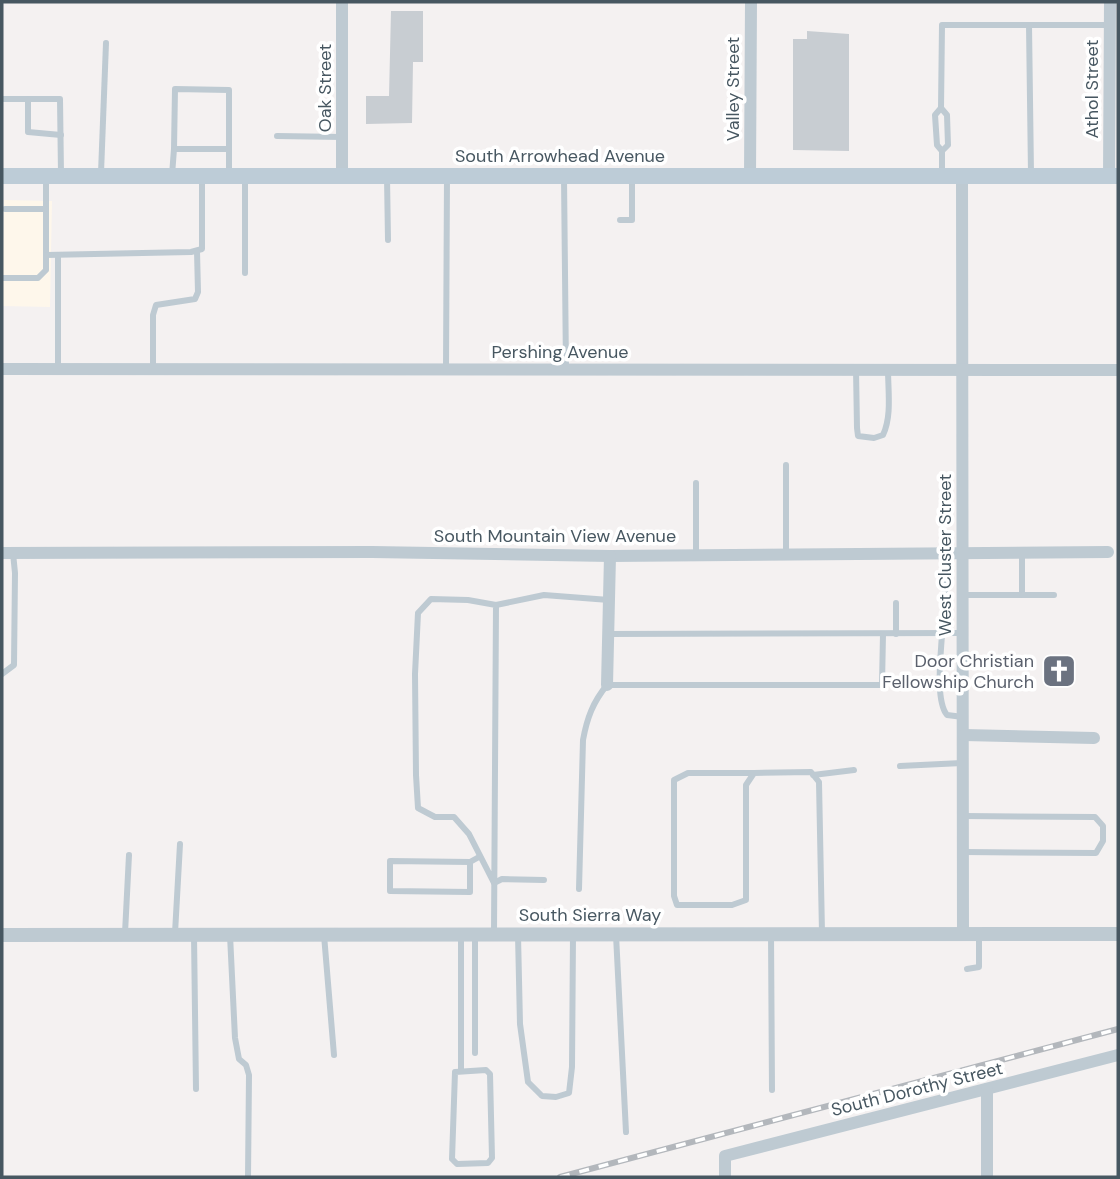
<svg xmlns="http://www.w3.org/2000/svg" width="1120" height="1179" viewBox="0 0 1120 1179" font-family="'DM Sans',sans-serif">
<style>
.commercial{fill:#fef7eb}
.building{fill:#c8cdd2}
.lines{fill:none;stroke-linecap:round;stroke-linejoin:round}
.service{stroke:#becad2;stroke-width:6}
.minor{stroke:#becad2;stroke-width:12}
.tertiary{stroke:#becad2;stroke-width:14}
.secondary{stroke:#bdccd7;stroke-width:16}
.rail-casing{stroke:#b3b7bc;stroke-width:6}
.rail{stroke:#fff;stroke-width:3.5;stroke-dasharray:10;stroke-linecap:butt}
.labels{text-anchor:middle;stroke-width:7;stroke-linejoin:round;paint-order:stroke}
.street-label{font-size:18px;fill:#475761;stroke:#fff}
.worship-label{font-size:18px;fill:#5b616d;stroke:#fff;text-anchor:end}
</style>
<rect width="100%" height="100%" fill="#f4f1f1"/>
<!-- commercial -->
<polygon class="commercial" points="4,200 52,201 50,307 2,306"/>
<!-- building -->
<g class="building">
<polygon points="391,11 423,11 423,62 413,62 412,123 366,124 366,96 389,96"/>
<polygon points="807,31 849,34 849,151 793,150 793,39 807,39"/>
</g>
<g class="lines">
<!-- service -->
<g class="service">
<polyline points="1029,25 1031,174"/>
<polyline points="2,99 60,99 61,174"/>
<polyline points="28,99 28,132 61,135"/>
<polyline points="941,108 942,25 1110,25"/>
<polyline points="277,136 342,137"/>
<polyline points="942,151 948,145 947,115 941,108 935,115 937,145 942,151 942,173"/>
<polyline points="101,173 106,43"/>
<polyline points="229,173 229,90 175,89 174,149 229,149"/>
<polyline points="172,175 174,149"/>
<polyline points="46,176 46,255 191,252 202,249 202,177"/>
<polyline points="387,177 388,240"/>
<polyline points="564,177 566,369"/>
<polyline points="5,209 46,209"/>
<polyline points="620,220 632,220 632,178"/>
<polyline points="245,273 245,177"/>
<polyline points="2,278 38,278 46,270 46,255"/>
<polyline points="58,369 58,255"/>
<polyline points="153,369 153,315 156,305 195,299 198,292 197,251"/>
<polyline points="446,369 447,177"/>
<path d="M856,369L857,428L858,436L874,438L883,435C892,416 888,391 888,369"/>
<polyline points="786,465 786,554"/>
<polyline points="696,483 696,555"/>
<polyline points="963,595 1022,595 1022,552"/>
<polyline points="1022,595 1054,595"/>
<polyline points="496,605 544,595 609,600"/>
<polyline points="945,633 945,579"/>
<polyline points="608,634 963,633"/>
<polyline points="896,634 896,603"/>
<path d="M942,634C941,654 935,700 947,715L963,717"/>
<polyline points="2,674 14,665 15,573 13,553"/>
<polyline points="900,766 962,763"/>
<polyline points="754,773 688,773 674,780 674,896 677,905 732,905 746,900 746,785 754,773 811,772 819,782 822,933"/>
<polyline points="813,775 854,770"/>
<polyline points="964,852 1096,853 1103,841 1103,826 1095,817 964,816"/>
<polyline points="470,862 470,892 390,891 390,861 470,862 479,857"/>
<polyline points="494,883 469,834 454,817 435,817 418,808 416,775 415,674 418,613 431,599 468,600 496,605 494,933"/>
<polyline points="494,883 502,879 544,880"/>
<path d="M579,889L583,740C587,718 593,702 607,685H882L883,634"/>
<polyline points="125,933 129,855"/>
<polyline points="175,933 180,844"/>
<polyline points="771,934 772,1090"/>
<polyline points="194,935 196,1089"/>
<polyline points="230,935 235,1038 239,1059 246,1065 249,1075 248,1177"/>
<polyline points="324,935 334,1055"/>
<polyline points="461,935 461,1071"/>
<polyline points="518,935 520,1024 528,1082 542,1096 556,1097 569,1093 572,1067 573,935"/>
<polyline points="616,935 626,1132"/>
<polyline points="967,969 979,967 979,934"/>
<polyline points="475,1053 475,935"/>
<polygon points="486,1070 490,1074 492,1158 488,1163 457,1164 452,1159 455,1072"/>
</g>
<!-- minor -->
<g class="minor">
<polyline points="342,175 342,2"/>
<polyline points="750,176 751,2"/>
<polyline points="962,176 963,934"/>
<polyline points="1109,176 1110,2"/>
<polyline points="2,369 1118,370"/>
<polyline points="2,553 372,552 610,556 1108,552"/>
<polyline points="607,685 610,556"/>
<polyline points="964,735 1094,738"/>
<polyline points="725,1177 725,1156 1118,1055"/>
<polyline points="987,1177 987,1089"/>
</g>
<!-- tertiary -->
<polyline class="tertiary" points="2,935 1118,934"/>
<!-- secondary -->
<polyline class="secondary" points="2,176 1118,176"/>
<!-- rail casing -->
<g class="rail-casing">
<polyline id="rail" points="560,1177 1118,1029"/>
</g>
<!-- rail -->
<use href="#rail" class="rail"/>
</g>
<!-- icons -->
<defs>
<g id="church-square" transform="scale(1.75)"><rect x="-9" y="-9" width="18" height="18" rx="4" fill="#6b7280" stroke="#fff"/><path d="M-1.2-6h2.4v3.5h3.3v2.4h-3.3V6h-2.4V-.1h-3.3v-2.4h3.3Z" fill="#fff"/></g>
</defs>
<g fill-rule="evenodd">
<use href="#church-square" x="1059" y="671"/>
</g>
<g class="labels">
<!-- street labels -->
<g class="street-label">
<text transform="translate(325 88) rotate(-90)" y="6">Oak Street</text>
<text transform="translate(733 89) rotate(-90)" y="6">Valley Street</text>
<text transform="translate(1092 89) rotate(-90)" y="6">Athol Street</text>
<text x="560" y="162">South Arrowhead Avenue</text>
<text x="560" y="358">Pershing Avenue</text>
<text x="555" y="542">South Mountain View Avenue</text>
<text transform="translate(945 555) rotate(-90)" y="6">West Cluster Street</text>
<text x="590" y="921">South Sierra Way</text>
<text transform="translate(917 1089) rotate(-14)" y="6">South Dorothy Street</text>
</g>
<!-- worship labels -->
<g class="worship-label">
<text x="1034" y="667">Door Christian<tspan x="1034" dy="21">Fellowship Church</tspan></text>
</g>
</g>
<!-- border -->
<rect width="1120" height="1179" fill="none" stroke="#475761" stroke-width="7"/>
</svg>
